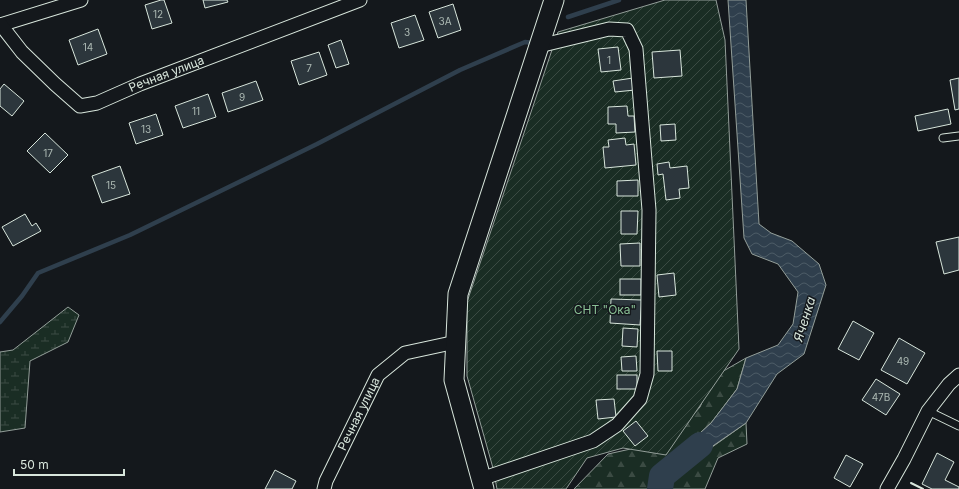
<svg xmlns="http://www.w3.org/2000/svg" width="959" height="489" viewBox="0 0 959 489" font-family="Inter,sans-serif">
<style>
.forest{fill:url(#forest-firs);stroke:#939e99}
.wetland{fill:url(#wetland-marsh);stroke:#939e99}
.garden{fill:url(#garden-furrows);stroke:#939e99}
.water{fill:url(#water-waves);stroke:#939e99}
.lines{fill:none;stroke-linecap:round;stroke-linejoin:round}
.stream{stroke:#2f3f4d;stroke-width:4.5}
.river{stroke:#2f3f4d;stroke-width:26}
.building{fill:#2c363c;stroke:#d8e6dc}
.lane-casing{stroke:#d8e6dc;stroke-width:9}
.street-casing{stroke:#d8e6dc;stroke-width:15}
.secondary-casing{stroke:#d8e6dc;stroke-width:21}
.lane{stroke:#14181c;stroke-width:7}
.street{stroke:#14181c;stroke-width:13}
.secondary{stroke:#14181c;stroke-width:19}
.wall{stroke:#d8e6dc;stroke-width:2}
.labels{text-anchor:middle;stroke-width:3;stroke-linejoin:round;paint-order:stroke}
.number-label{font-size:10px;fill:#adbab4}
.street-label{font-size:12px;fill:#d8e6dc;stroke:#14181c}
.park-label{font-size:12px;fill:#8ac095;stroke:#14181c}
.water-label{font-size:13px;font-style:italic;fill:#d8e6dc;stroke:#14181c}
</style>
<defs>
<pattern id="forest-firs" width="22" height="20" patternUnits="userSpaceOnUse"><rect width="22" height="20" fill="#1a2d24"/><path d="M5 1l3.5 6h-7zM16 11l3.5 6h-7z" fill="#3b4b43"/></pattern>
<pattern id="wetland-marsh" width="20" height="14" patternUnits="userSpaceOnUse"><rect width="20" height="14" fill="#1a2d24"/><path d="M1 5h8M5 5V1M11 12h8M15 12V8" fill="none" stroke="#3b4b43"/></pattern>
<pattern id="garden-furrows" width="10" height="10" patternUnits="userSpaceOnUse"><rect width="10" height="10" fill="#1a2d24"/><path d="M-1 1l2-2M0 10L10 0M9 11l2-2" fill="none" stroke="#3b4b43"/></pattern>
<pattern id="water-waves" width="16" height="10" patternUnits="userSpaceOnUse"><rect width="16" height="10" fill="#2f3f4d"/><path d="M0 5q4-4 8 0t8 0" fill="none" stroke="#4c5b66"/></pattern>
</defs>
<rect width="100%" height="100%" fill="#14181c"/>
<!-- forest -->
<polygon class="forest" points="746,358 737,389 711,423 676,455 670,477 746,423 747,444 718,458 705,489 574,489 608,454 644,446 676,434 700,407 713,377"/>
<!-- wetland -->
<polygon class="wetland" points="68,307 79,315 68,342 30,361 25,428 0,432 0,352 13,350"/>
<!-- garden -->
<polygon class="garden" points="665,0 716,0 725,40 739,349 666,455 623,448 587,458 566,489 497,489 493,468 467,376 467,302 558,32"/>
<!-- water -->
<polygon class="water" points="728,0 746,0 759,224 771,233 792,241 819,264 826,285 804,354 777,374 746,423 707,450 670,478 676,455 711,423 737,389 746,358 778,345 793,324 798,292 778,264 752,254 744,238"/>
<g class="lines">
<!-- stream -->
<g class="stream">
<polyline points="568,17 619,0"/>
<polyline points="0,322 22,296 38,273 130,235 317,144 460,70 525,42 533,43 533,40"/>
</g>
<!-- river -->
<polyline class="river" points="660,489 662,476 700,445"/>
</g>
<!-- building -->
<g class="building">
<polygon points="161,0 164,0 172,23 152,29 145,5"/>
<polygon points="203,0 227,0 228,2 205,8"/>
<polygon points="453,4 461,30 438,38 429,12"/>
<polygon points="415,15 424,40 399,48 391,23"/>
<polygon points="98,29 107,54 78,65 69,40"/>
<polygon points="341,40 349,64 336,68 328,45"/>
<polygon points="618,47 621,70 601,72 598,49"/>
<polygon points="680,50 682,76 654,78 652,52"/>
<polygon points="319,52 327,75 299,85 291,61"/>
<polygon points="633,78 635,90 615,92 613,81"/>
<polygon points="959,78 959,109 955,110 950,80"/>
<polygon points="256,81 263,100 228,112 222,93"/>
<polygon points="4,84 24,101 12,116 0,106 0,89"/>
<polygon points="208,94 216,117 183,128 175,106"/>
<polygon points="627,106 628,116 634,116 635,132 616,133 616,124 608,124 608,107"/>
<polygon points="948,109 951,124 918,131 915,116"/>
<polygon points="156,114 163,135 136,144 129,123"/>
<polygon points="675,124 676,140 661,141 660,125"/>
<polygon points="45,133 68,155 50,173 27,151"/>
<polygon points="625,138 626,145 634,144 636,165 605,168 603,147 609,147 608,140"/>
<polygon points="669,162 670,168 687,166 689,188 679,189 680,198 666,200 663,174 658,175 657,164"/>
<polygon points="120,166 130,194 102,203 92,176"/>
<polygon points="638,180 638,196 617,196 617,181"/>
<polygon points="621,211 638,211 637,234 621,234"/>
<polygon points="25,214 32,226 36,223 41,231 13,246 2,227"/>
<polygon points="959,237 959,270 944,274 936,242"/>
<polygon points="640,243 640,266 621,266 620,244"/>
<polygon points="674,273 676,295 659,297 657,275"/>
<rect x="620" y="279" width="21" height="16"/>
<polygon points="611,299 642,300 640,325 610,323"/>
<polygon points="853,321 874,333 859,360 838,349"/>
<polygon points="623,328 638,329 637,347 622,346"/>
<polygon points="899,338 925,353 907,384 881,370"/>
<polygon points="657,351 672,351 672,371 658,371"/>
<polygon points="636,356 637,371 622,371 621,357"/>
<rect x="617" y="375" width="20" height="14"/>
<polygon points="876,379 900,394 886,415 862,400"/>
<polygon points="614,399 616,417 598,419 596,400"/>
<polygon points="636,421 648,436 635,446 623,431"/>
<polygon points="937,453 954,462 945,480 959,487 959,489 932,489 922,484"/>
<polygon points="846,455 863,464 850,487 834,478"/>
<polygon points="275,470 296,481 292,489 265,489"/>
</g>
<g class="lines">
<!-- lane casing -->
<g class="lane-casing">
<g id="lane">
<polyline points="943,138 959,136"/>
<polyline points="928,411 959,426"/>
</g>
</g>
<!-- street casing -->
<g class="street-casing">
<g id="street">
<polyline points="0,25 81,0"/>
<path id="s1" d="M1,25L22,52L55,84L80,106L97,103L140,84L360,0"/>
<polyline points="481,479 593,441 617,425 640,399 647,374 649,210 636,49 627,30 609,29 539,46"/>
<path id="s2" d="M324,489L326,481L378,375L405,353L456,342"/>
<polyline points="887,489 904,459 928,411 949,384 959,375"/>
</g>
</g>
<!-- secondary casing -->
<g class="secondary-casing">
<polyline id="secondary" points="484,489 454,380 458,294 554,0"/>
</g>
<!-- lane -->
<use href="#lane" class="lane"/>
<!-- street -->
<use href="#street" class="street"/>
<!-- secondary -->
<use href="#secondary" class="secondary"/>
<!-- wall -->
<polyline class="wall" points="911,483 923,489"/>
</g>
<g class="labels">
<!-- number labels -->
<g class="number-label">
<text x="158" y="18">12</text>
<text x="445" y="25">3А</text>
<text x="407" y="36">3</text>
<text x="88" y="51">14</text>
<text x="609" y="64">1</text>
<text x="309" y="72">7</text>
<text x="242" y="101">9</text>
<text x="196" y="115">11</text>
<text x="146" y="133">13</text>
<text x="48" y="157">17</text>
<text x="111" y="189">15</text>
<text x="903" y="365">49</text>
<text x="881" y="401">47В</text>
</g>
<!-- street labels -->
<g class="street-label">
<text dy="4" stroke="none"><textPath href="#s1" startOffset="206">Речная улица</textPath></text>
<text dy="4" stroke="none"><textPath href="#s2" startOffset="83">Речная улица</textPath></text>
</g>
<!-- park labels -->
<g class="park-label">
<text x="605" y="314">СНТ "Ока"</text>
</g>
<!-- water labels -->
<g class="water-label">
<text transform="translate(804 319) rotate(-73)" y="5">Яченка</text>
</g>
</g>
<!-- scale -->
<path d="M14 469v6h110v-6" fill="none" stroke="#d8e6dc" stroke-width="2"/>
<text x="20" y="469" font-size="12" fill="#d8e6dc" stroke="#14181c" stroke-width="3" paint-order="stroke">50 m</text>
</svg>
